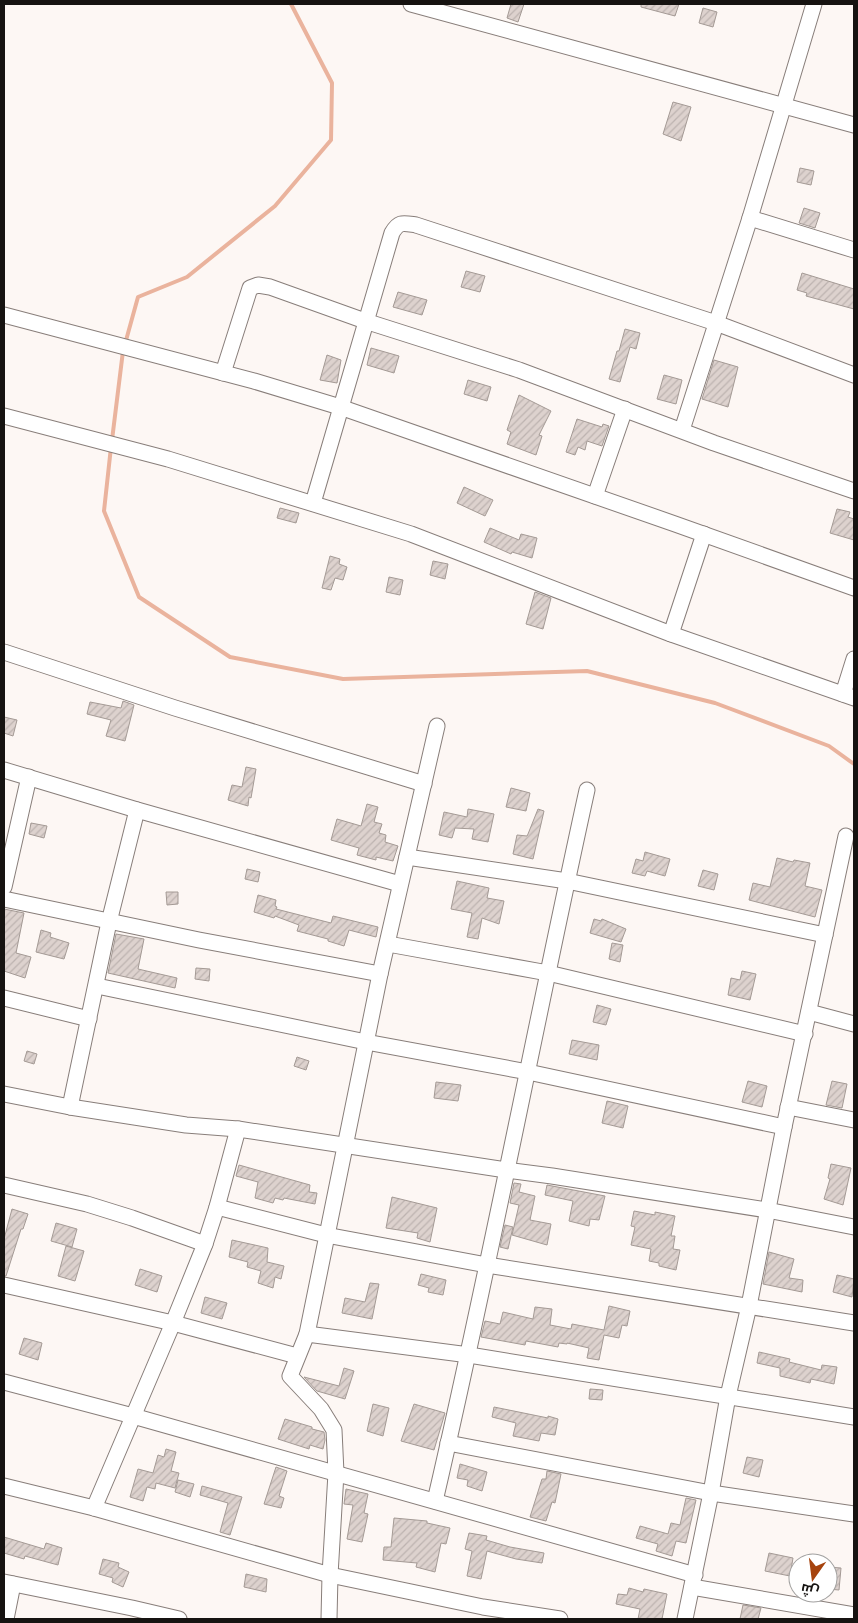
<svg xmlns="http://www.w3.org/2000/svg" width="858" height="1623" viewBox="0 0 858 1623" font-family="'Space Grotesk',Cairo,sans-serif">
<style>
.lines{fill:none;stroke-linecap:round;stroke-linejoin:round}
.stream{stroke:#eab39d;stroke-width:4}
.building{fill:url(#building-hatch);stroke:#a49a95}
.minor-casing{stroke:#887e7a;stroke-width:17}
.minor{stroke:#fff;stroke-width:15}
</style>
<defs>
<pattern id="building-hatch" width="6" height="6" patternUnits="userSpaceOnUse" patternTransform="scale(1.25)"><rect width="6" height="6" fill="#ddd2ce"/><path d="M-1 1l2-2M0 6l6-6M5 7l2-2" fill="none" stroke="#bdb3b0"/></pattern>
</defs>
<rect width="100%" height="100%" fill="#fdf7f4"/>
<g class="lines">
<!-- stream -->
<g class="stream">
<polyline points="125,344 138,297 187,277 275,206 331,140 332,83 291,4"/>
<polyline points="112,440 123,351"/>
<polyline points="111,447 104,511 139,597 230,657 343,679 587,671 715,703 829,746 854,764"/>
</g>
</g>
<!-- building -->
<g class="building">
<polygon points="511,4 524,4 518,22 507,18"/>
<polygon points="641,4 679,4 675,16 641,7"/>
<polygon points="703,8 717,12 713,27 699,23"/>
<polygon points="673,102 691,107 681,141 663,134"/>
<polygon points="800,168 814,171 811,185 797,182"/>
<polygon points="804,208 820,213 815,228 799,223"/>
<polygon points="466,271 485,276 480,292 461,287"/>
<polygon points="802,273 854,289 854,309 806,296 807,293 797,290"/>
<polygon points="398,292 427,300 422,315 393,307"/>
<polygon points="625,329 640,333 636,349 630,347 620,382 609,379 617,351 619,351"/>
<polygon points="371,348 399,356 394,373 367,365"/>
<polygon points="327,355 341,360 337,383 320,380"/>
<polygon points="714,360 738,367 728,407 702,399"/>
<polygon points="664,375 682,380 676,404 657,399"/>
<polygon points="468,380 491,387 487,401 464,394"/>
<polygon points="519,395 551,411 539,435 542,436 536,455 507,444 511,432 507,430"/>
<polygon points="577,419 602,427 603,424 609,426 602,446 587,441 585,450 578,447 575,455 566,452"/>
<polygon points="464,487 493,500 485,516 457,503"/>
<polygon points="280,508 299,513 296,523 277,518"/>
<polygon points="837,509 850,512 848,517 854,519 854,540 830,533"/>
<polygon points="490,528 519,540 521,534 537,538 532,558 512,552 511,554 484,542"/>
<polygon points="330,556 340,559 339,564 347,567 343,580 335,578 331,590 322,588"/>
<polygon points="433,561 448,564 445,579 430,575"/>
<polygon points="389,577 403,580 400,595 386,592"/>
<polygon points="535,592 551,598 543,629 526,624"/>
<polygon points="123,701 134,705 125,741 106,736 111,720 87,714 90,702 121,708"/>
<polygon points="4,717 17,720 13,736 4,733"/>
<polygon points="246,767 256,769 251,798 249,797 248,806 228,800 232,785 242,787"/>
<polygon points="511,788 530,793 526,811 506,807"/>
<polygon points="367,804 378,807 374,822 382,824 379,833 386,835 385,842 398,846 393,861 376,857 376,860 357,855 359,848 331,840 337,819 361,826"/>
<polygon points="468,809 494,814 488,842 472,839 474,829 455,828 452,838 439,835 444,812 467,817"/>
<polygon points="538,809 544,811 533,859 513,854 517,835 527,836 528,834"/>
<polygon points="31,823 47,826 44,838 29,834"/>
<polygon points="645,852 670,859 665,876 647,871 645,876 632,873 636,859 643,861"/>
<polygon points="777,858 793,862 794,860 810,863 805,886 822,890 815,917 749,900 753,883 770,887"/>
<polygon points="247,869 260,872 258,882 245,879"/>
<polygon points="703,870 718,874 714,890 698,886"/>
<polygon points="457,881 489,888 487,898 504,901 499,924 482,918 478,939 467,937 472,913 451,909"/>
<polygon points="166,892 178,892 178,904 167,905"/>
<polygon points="258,895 276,900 275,906 277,907 276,909 331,923 333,916 378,927 376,937 349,930 344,946 328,941 328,939 297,931 299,925 275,916 274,918 254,912"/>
<polygon points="4,909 24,913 16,953 31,957 25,978 4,971"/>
<polygon points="594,919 601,921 602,919 626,929 621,942 590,933"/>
<polygon points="41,930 51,933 50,937 69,943 64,959 36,952"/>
<polygon points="116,934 144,939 138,969 177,978 175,988 108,973"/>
<polygon points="612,943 623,945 620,962 609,959"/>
<polygon points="196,968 210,969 209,981 195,979"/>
<polygon points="742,971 756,974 750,1000 728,995 731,978 740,980"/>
<polygon points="597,1005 611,1009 606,1025 593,1022"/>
<polygon points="572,1040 599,1045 597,1060 569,1054"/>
<polygon points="27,1051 37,1054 34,1064 24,1061"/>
<polygon points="297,1057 309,1061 306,1070 294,1066"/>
<polygon points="748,1081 767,1086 762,1107 742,1102"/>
<polygon points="832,1081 847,1084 842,1108 826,1105"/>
<polygon points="436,1082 461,1085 458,1101 434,1098"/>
<polygon points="607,1101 628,1106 623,1128 602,1123"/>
<polygon points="831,1164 851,1168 843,1205 824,1199 830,1179 828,1178"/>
<polygon points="239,1165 310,1185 309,1192 317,1193 315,1204 284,1198 283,1200 275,1198 273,1203 255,1198 258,1182 236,1176"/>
<polygon points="514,1183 521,1184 519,1192 535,1196 530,1220 551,1224 547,1245 512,1235 519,1205 510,1203"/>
<polygon points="547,1185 605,1196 599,1220 590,1219 589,1226 569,1221 573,1201 545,1195"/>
<polygon points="392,1197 437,1208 430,1242 417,1238 418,1233 386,1228"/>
<polygon points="12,1209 28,1214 23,1229 21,1229 6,1276 4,1276 4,1239"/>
<polygon points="634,1211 655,1215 655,1212 675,1216 671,1236 675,1236 673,1249 680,1250 676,1270 659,1266 659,1263 649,1261 651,1249 631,1245 635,1227 631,1226"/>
<polygon points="56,1223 77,1229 72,1247 51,1241"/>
<polygon points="505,1225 513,1227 508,1249 500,1247"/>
<polygon points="232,1240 268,1248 267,1262 284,1266 281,1279 275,1277 273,1288 258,1283 261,1271 247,1267 248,1262 229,1257"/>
<polygon points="66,1246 84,1251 75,1281 58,1276"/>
<polygon points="769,1252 794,1259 789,1278 803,1280 802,1292 763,1284"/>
<polygon points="140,1269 162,1276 157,1292 135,1285"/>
<polygon points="421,1274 446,1280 443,1295 428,1292 429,1288 418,1285"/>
<polygon points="837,1275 854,1279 852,1297 833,1292"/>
<polygon points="370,1283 379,1284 372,1319 342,1313 345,1298 365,1302"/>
<polygon points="205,1297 227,1303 222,1319 201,1313"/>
<polygon points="609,1306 630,1311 627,1326 622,1325 619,1338 604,1335 599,1360 587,1358 589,1348 567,1343 567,1344 559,1343 558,1347 526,1341 525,1345 481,1337 485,1321 500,1324 503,1312 533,1319 535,1307 552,1309 550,1325 571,1329 572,1324 604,1330"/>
<polygon points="24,1338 42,1343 38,1360 19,1354"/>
<polygon points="759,1352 790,1359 789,1362 821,1370 822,1365 837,1367 834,1384 811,1379 810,1383 780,1376 780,1368 757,1363"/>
<polygon points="344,1368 354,1371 345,1399 317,1391 304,1377 339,1386"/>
<polygon points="590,1389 603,1390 602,1400 589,1399"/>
<polygon points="373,1404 389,1408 383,1436 367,1431"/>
<polygon points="414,1404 445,1413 434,1450 401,1441"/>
<polygon points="494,1407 548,1418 548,1416 558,1419 555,1435 541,1433 539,1441 513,1436 516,1423 492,1417"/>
<polygon points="285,1419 312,1427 312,1429 324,1432 325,1440 323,1449 310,1445 309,1449 278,1439"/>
<polygon points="166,1449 176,1452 171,1471 179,1473 175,1488 156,1483 155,1489 147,1487 143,1501 130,1497 138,1469 153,1473 158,1455 164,1457"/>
<polygon points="747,1457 763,1460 759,1477 743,1473"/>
<polygon points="460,1464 487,1472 482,1491 467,1486 468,1480 457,1478"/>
<polygon points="276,1467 287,1471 279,1496 284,1498 281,1508 264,1504"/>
<polygon points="547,1471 561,1474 555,1503 552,1502 546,1521 530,1517 542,1479 546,1479"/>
<polygon points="178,1480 194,1484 190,1497 175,1492"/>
<polygon points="202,1486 242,1497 230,1535 220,1532 228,1503 200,1495"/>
<polygon points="346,1489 368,1494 364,1513 368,1514 362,1542 347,1539 353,1505 344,1504"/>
<polygon points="686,1498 696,1500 686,1543 676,1541 672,1556 656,1551 658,1544 636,1538 640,1526 668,1534 671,1523 680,1525"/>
<polygon points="394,1518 427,1521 427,1523 450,1528 446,1544 441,1543 435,1572 416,1567 417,1563 383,1560 384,1547 391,1547"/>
<polygon points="469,1533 487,1536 486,1540 510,1547 544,1553 542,1563 516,1559 487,1551 481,1579 467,1576 472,1551 465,1549"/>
<polygon points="4,1537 44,1549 46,1543 62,1548 58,1565 25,1556 24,1559 4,1553"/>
<polygon points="769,1553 793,1558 790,1576 765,1571"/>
<polygon points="103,1559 119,1563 118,1567 129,1572 123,1587 112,1582 113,1578 99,1574"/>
<polygon points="828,1567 841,1568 839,1590 828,1589"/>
<polygon points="246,1574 267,1579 266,1592 244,1587"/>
<polygon points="629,1588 643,1592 644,1589 667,1594 662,1619 638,1619 640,1609 616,1604 618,1594 627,1595"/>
<polygon points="743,1605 761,1608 758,1619 740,1619"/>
</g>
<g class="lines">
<!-- minor casing -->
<g class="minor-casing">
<g id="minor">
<polyline points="411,4 854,125"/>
<polyline points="750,218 854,250"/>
<polyline points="4,315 254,381 340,407 675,524 854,588"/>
<polyline points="223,373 250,288 258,285 270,287 365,321 519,370 714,443 854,491"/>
<polyline points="4,416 168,459 411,534 671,634 854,698"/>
<polyline points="682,430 750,218 814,4"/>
<polyline points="595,496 625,409"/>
<path d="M313,503L392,233C399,221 403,223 416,225L716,323L854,375"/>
<polyline points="671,634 704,534"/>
<polyline points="4,652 175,708 424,784"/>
<polyline points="843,694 854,659"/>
<polyline points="4,770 137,810 400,884"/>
<polyline points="407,857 567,881 825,935"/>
<polyline points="4,887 29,777"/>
<polyline points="4,899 199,940 380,974"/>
<polyline points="388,944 548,973 805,1034"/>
<polyline points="97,986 366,1042 528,1072 784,1127"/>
<polyline points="4,998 89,1019"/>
<polyline points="809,1012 854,1024"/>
<polyline points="4,1094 70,1107 186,1125 238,1129 506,1170 552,1176 767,1210 854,1227"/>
<polyline points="70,1107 109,922 137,810"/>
<polyline points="788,1107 854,1120"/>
<polyline points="4,1185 87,1204 132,1218 205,1244"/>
<polyline points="217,1207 326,1235 487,1265 854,1323"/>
<polyline points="4,1285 173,1323 297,1356"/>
<polyline points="307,1334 380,974 437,726"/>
<polyline points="4,1382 133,1416 695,1575"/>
<polyline points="448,1443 711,1493 854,1514"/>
<polyline points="4,1486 94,1508 330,1575 483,1607 560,1619"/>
<path d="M435,1501C490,1265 535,1026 587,790"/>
<polyline points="94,1508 173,1323 205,1244 217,1207 238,1129"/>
<polyline points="4,1582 132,1608 179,1619"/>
<polyline points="692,1587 854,1615"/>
<polyline points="6,1619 13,1584"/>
<polyline points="329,1619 330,1575 336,1473 334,1430 321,1409 290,1376 307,1334 469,1355 854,1417"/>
<polyline points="685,1619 711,1493 728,1396 749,1306 784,1127 846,836"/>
</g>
</g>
<!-- minor -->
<use href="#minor" class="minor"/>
</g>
<!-- border -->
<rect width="858" height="1623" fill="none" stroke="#161311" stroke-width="10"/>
<!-- north arrow -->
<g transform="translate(813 1578) rotate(194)"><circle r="24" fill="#ffffff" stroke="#a2a1a0"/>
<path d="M0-4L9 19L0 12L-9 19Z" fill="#a6430d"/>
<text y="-8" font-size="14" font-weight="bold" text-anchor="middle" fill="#161311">ش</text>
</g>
</svg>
